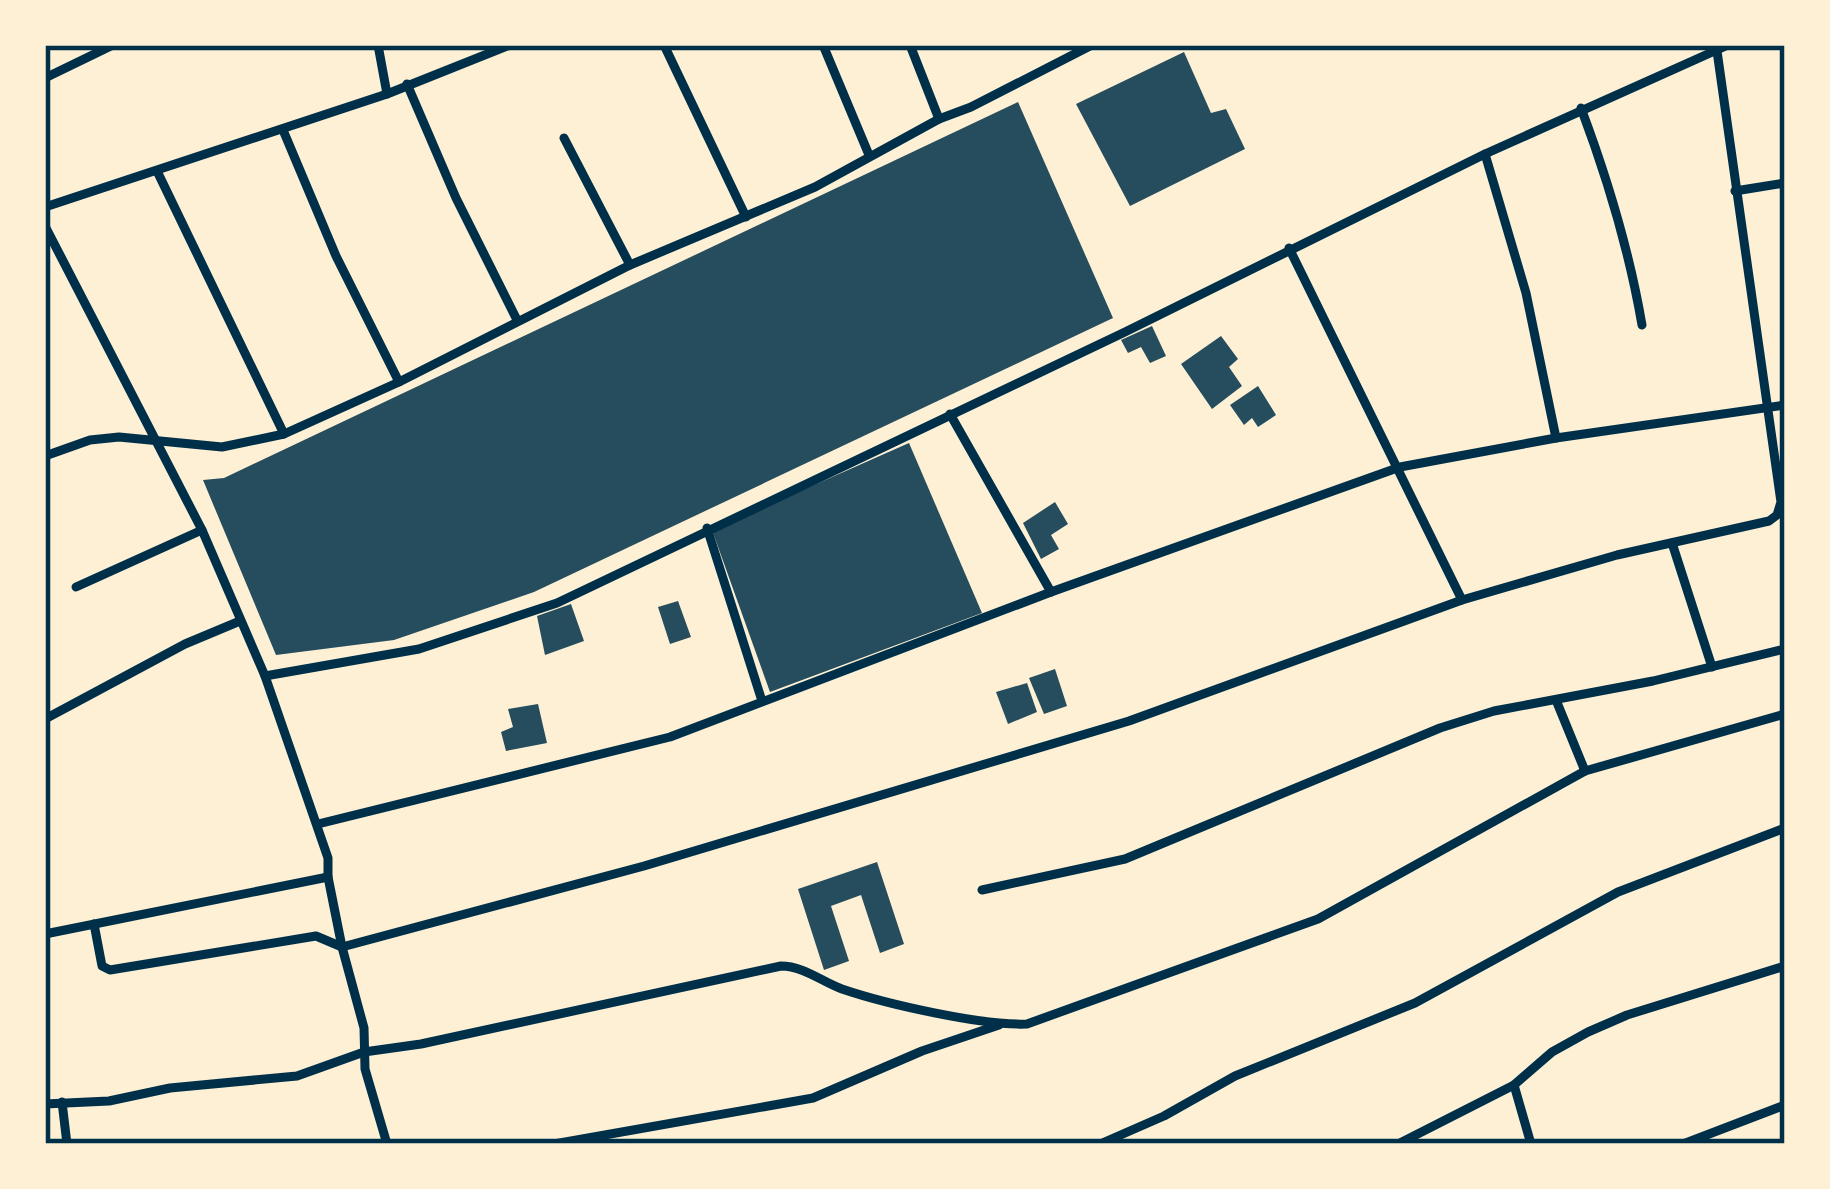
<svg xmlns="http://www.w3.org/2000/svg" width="1830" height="1189" viewBox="0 0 1830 1189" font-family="'Golos Text',sans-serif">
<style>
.building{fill:#264d5e}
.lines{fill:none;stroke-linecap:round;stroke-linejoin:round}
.minor{stroke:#003049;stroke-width:9}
.neatline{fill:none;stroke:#003049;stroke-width:4.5}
</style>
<rect width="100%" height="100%" fill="#fdf0d5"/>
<!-- building -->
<g class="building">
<polygon points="1184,52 1211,113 1226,109 1245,149 1130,206 1076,104"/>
<polygon points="1018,102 1113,318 534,592 394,640 276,655 203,480 224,478"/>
<polygon points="1152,326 1166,356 1150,363 1141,347 1128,353 1121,340"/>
<polygon points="1221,336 1238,359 1229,367 1242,386 1212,409 1181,364"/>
<polygon points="1258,386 1276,415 1258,427 1252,418 1244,425 1230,405"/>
<polygon points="909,443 982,613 770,692 712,530"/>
<polygon points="1055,502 1068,524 1051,535 1059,549 1041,559 1023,523"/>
<polygon points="678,601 691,637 670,644 658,607"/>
<polygon points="571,604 584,641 545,655 537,616"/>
<polygon points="1055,669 1067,706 1044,714 1029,678"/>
<polygon points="1027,683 1037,712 1008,724 996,692"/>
<polygon points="538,704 547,743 506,751 501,732 513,727 508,709"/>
<polygon points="877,862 904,944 880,953 861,895 831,906 849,961 824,970 798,889"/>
</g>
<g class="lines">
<!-- minor -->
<g class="minor">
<polyline points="378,45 387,94"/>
<polyline points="664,45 746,217"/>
<polyline points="823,45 869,155"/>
<polyline points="910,45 939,119"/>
<polyline points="45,78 113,45"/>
<polyline points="407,84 456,198 517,320"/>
<path d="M1581,108C1608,180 1629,249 1642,325"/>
<polyline points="283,130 336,256 399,382"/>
<polyline points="564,138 630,265"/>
<polyline points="1485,154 1526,293 1556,438"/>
<polyline points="157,171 284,434"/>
<polyline points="1735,191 1785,183"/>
<polyline points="45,207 387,94 510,45"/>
<polyline points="45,226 202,530 265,676 328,858 328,877 342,947 364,1028 365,1069 387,1144"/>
<polyline points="1289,248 1462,600"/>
<polyline points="950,414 1051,592"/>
<polyline points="45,456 90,440 119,437 222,447 284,434 399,382 630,265 815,187 939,119 971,107 1092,45"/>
<polyline points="707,528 762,701"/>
<polyline points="1672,543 1712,667"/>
<polyline points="76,587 202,530"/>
<polyline points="265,676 419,649 557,603 1125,332 1485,154 1728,45"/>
<polyline points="1556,700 1585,771"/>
<polyline points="45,719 185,644 240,621"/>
<polyline points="318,824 670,737 1051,592 1400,467 1556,438 1785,405"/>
<polyline points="982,890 1125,859 1440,728 1494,711 1653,681 1785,649"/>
<polyline points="94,924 102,966 110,970 316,936 342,947 644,866 1129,721 1462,600 1617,555 1769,521 1777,515 1781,502 1717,51"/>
<polyline points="45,934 328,877"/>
<polyline points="1514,1085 1531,1144"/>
<polyline points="62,1102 67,1144"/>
<path d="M45,1104L109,1101L170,1088L297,1076L364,1052L421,1044L781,966C803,966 821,981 842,989C886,1004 983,1026 1027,1024L1318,919L1585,771L1785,714"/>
<polyline points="554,1144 813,1098 922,1051 999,1025"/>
<polyline points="1100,1144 1164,1116 1235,1076 1415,1003 1618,892 1785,828"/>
<polyline points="1398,1144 1514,1085 1552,1052 1588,1032 1627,1015 1785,966"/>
<polyline points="1683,1144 1785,1105"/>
</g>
</g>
<!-- border -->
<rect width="1830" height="1189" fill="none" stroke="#fdf0d5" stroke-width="96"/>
<rect x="48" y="48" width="1734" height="1093" class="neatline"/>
</svg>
